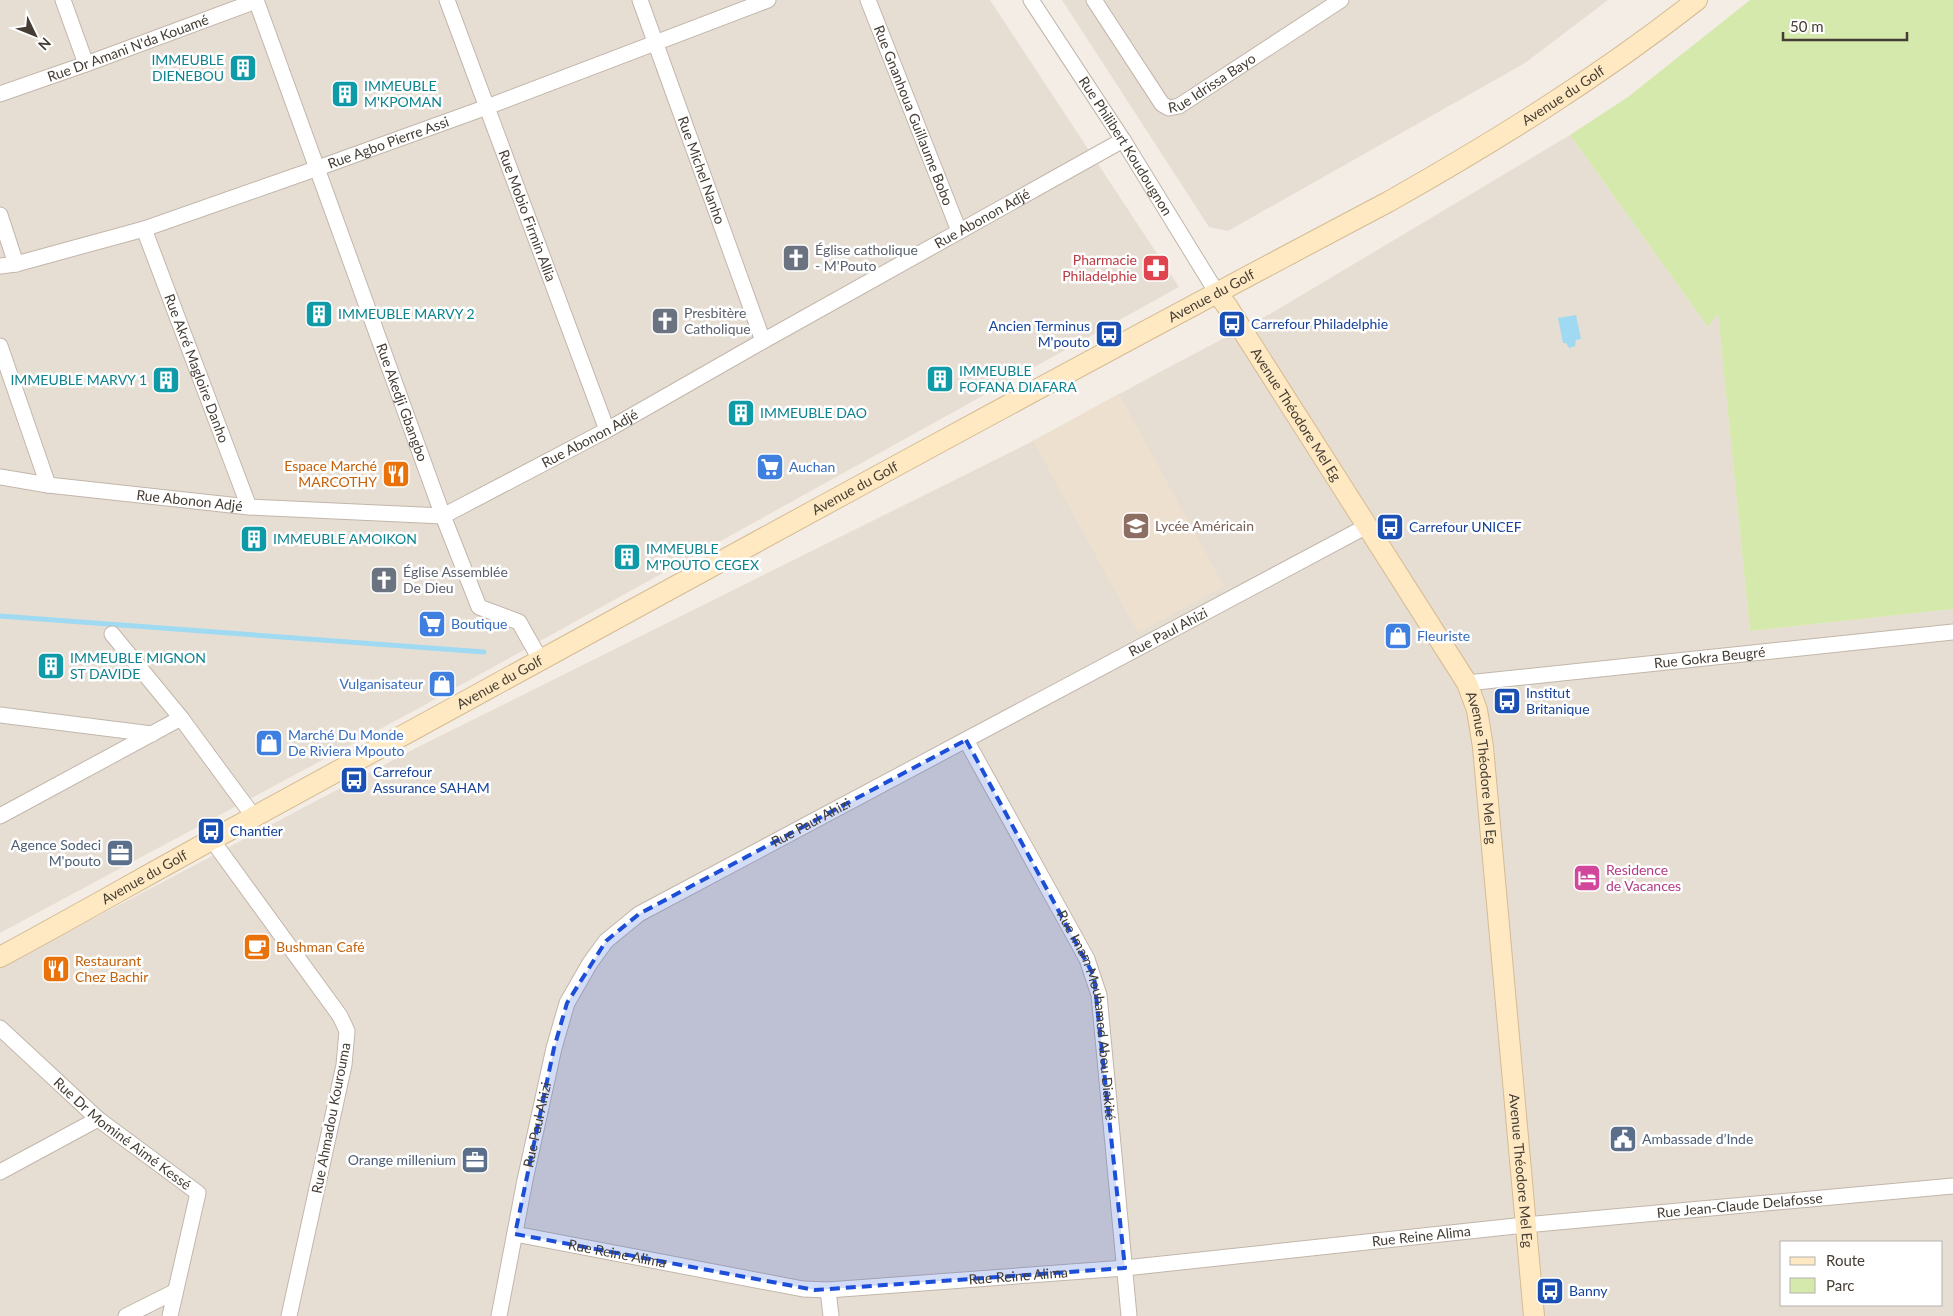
<svg xmlns="http://www.w3.org/2000/svg" width="1953" height="1316" viewBox="0 0 1953 1316" font-family="Lato,sans-serif">
<style>
.residential{fill:#e7ded3;fill-rule:evenodd}
.education{fill:#ede0ce}
.green{fill:#d5e9ac}
.water{fill:#9fdaf2}
.lines{fill:none;stroke-linecap:round;stroke-linejoin:round}
.stream{stroke:#9fdaf2;stroke-width:5}
.minor-casing{stroke:#c2b6aa;stroke-width:17}
.secondary-casing{stroke:#d5bb93;stroke-width:22}
.minor{stroke:#fff;stroke-width:15}
.secondary{stroke:#ffe9c3;stroke-width:20}
.marked{fill:#1d4ed8;fill-opacity:0.2;stroke:#1d4ed8;stroke-width:4;stroke-dasharray:10 6;stroke-linejoin:round}
.labels{text-anchor:middle;stroke-width:5;stroke-linejoin:round;paint-order:stroke}
.street-label{font-size:14px;fill:#453d34;stroke:#fff}
.culture-label{font-size:14px;fill:#0d838f;stroke:#fff;text-anchor:start}
.worship-label{font-size:14px;fill:#5b616d;stroke:#fff;text-anchor:start}
.health-label{font-size:14px;fill:#be3a42;stroke:#fff;text-anchor:end}
.transit-label{font-size:14px;fill:#164399;stroke:#fff;text-anchor:start}
.food-label{font-size:14px;fill:#c56008;stroke:#fff;text-anchor:start}
.shop-label{font-size:14px;fill:#366cbe;stroke:#fff;text-anchor:start}
.education-label{font-size:14px;fill:#785e54;stroke:#fff;text-anchor:start}
.service-label{font-size:14px;fill:#4e5e75;stroke:#fff;text-anchor:end}
.hotel-label{font-size:14px;fill:#b23c85;stroke:#fff;text-anchor:start}
</style>
<rect width="100%" height="100%" fill="#f3ede5"/>
<!-- residential -->
<g class="residential">
<polygon points="0,0 990,0 1179,287 421,707 0,933"/>
<polygon points="1062,0 1608,0 1525,63 1228,231 1209,227"/>
<path d="M1570,135L1708,327L1718,312L1750,631L1953,609V1316H0V968L418,747L1033,441L1158,373L1270,314ZM1782,1242H1942V1305H1782Z"/>
</g>
<!-- education -->
<polygon class="education" points="1119,394 1224,586 1138,633 1033,441"/>
<!-- green -->
<polygon class="green" points="1750,0 1953,0 1953,609 1750,631 1718,313 1708,327 1570,135 1628,97"/>
<!-- water -->
<polygon class="water" points="1576,315 1581,339 1576,340 1575,346 1569,348 1566,343 1563,343 1558,318"/>
<g class="lines">
<!-- stream -->
<polyline class="stream" points="0,616 484,652"/>
<!-- minor casing -->
<g class="minor-casing">
<g id="minor">
<polyline points="63,0 86,64"/>
<path id="s1" d="M256,0L443,516L479,607L519,622L541,661"/>
<path id="s2" d="M447,0L607,430"/>
<path id="s3" d="M640,0L763,341"/>
<path id="s4" d="M868,0L959,231"/>
<path id="s5" d="M1031,0L1123,140L1217,293"/>
<path id="s6" d="M1094,0L1162,104L1169,108L1179,106L1341,0"/>
<path id="s7" d="M0,94L86,64L256,1"/>
<polyline points="0,215 16,264"/>
<path id="s8" d="M144,229L249,507"/>
<path id="s9" d="M0,266L16,264L144,229L318,168L487,107L768,0"/>
<polyline points="0,346 48,485"/>
<path id="s10" d="M0,477L48,485L249,507L443,516L607,430L763,341L1123,140"/>
<polyline points="112,634 181,718 254,817"/>
<path id="s11" d="M1467,683L1953,632"/>
<polyline points="0,715 152,734"/>
<path id="s12" d="M966,740L1087,959L1099,995L1129,1316"/>
<polyline points="0,816 181,718"/>
<polyline points="212,840 340,1016 347,1031 344,1065 289,1316"/>
<path id="s13" d="M0,1028L98,1119L198,1193L170,1316"/>
<polyline points="0,1172 98,1119"/>
<path id="s14" d="M515,1234L803,1289L828,1290L1125,1268L1525,1225L1953,1186"/>
<polyline points="828,1290 831,1316"/>
<polyline points="126,1316 174,1292"/>
<path id="s15" d="M499,1316L525,1180L554,1048L567,1003L590,963L606,941L639,914L1367,526"/>
</g>
</g>
<!-- secondary casing -->
<g class="secondary-casing">
<g id="secondary">
<path id="s16" d="M1217,293L1227,306L1467,683L1477,710L1483,747L1534,1316"/>
<path id="s17" d="M0,957C84,912 166,864 250,819C629,612 1007,403 1388,202C1496,141 1599,77 1697,0"/>
</g>
</g>
<!-- minor -->
<use href="#minor" class="minor"/>
<!-- secondary -->
<use href="#secondary" class="secondary"/>
</g>
<!-- marked area -->
<path class="marked" d="M966,740L1094,976L1125,1268L815,1290L515,1234L554,1048L567,1003L606,941L639,914Z"/>
<!-- icons -->
<defs>
<g id="building-square" transform="scale(1.4375)"><rect x="-9" y="-9" width="18" height="18" rx="4" fill="#0f9aa8" stroke="#fff"/><path d="M-4-6H4V6H1V3H-1V6H-4ZM-2.5-4.3h1.7v1.8h-1.7ZM.8-4.3h1.7v1.8H.8ZM-2.5-1h1.7V.8h-1.7ZM.8-1h1.7V.8H.8Z" fill="#fff"/></g>
<g id="church-square" transform="scale(1.4375)"><rect x="-9" y="-9" width="18" height="18" rx="4" fill="#6b7280" stroke="#fff"/><path d="M-1.2-6h2.4v3.5h3.3v2.4h-3.3V6h-2.4V-.1h-3.3v-2.4h3.3Z" fill="#fff"/></g>
<g id="pharmacy-square" transform="scale(1.4375)"><rect x="-9" y="-9" width="18" height="18" rx="4" fill="#e0444e" stroke="#fff"/><path d="M-2-6h4v4h4v4h-4v4h-4v-4h-4v-4h4Z" fill="#fff"/></g>
<g id="bus-square" transform="scale(1.4375)"><rect x="-9" y="-9" width="18" height="18" rx="4" fill="#1a4fb4" stroke="#fff"/><path d="M-5-6H5V4H4V6H2V4H-2V6H-4V4H-5ZM-3.5-4V0h7V-4ZM-3.5 1.2v1.5H-2V1.2ZM2 1.2v1.5H3.5V1.2Z" fill="#fff"/></g>
<g id="supermarket-square" transform="scale(1.4375)"><rect x="-9" y="-9" width="18" height="18" rx="4" fill="#3f7fe0" stroke="#fff"/><path d="M-6-5.5h2.5l.6 2H6L4.5 2H-2.5L-4.4-4H-6ZM-1.5 3.2a1.3 1.3 0 1 0 .1 0ZM3 3.2a1.3 1.3 0 1 0 .1 0Z" fill="#fff"/></g>
<g id="restaurant-square" transform="scale(1.4375)"><rect x="-9" y="-9" width="18" height="18" rx="4" fill="#e8710a" stroke="#fff"/><path d="M-5-6h1v4h1v-4h1v4h1v-4h1v5L-1.5 .5V6h-2V.5L-5-1ZM5-6V6H3V1.5H1.5Q1.5-4 5-6Z" fill="#fff"/></g>
<g id="school-square" transform="scale(1.4375)"><rect x="-9" y="-9" width="18" height="18" rx="4" fill="#8d6e63" stroke="#fff"/><path d="M0-5L7-2L0 1L-7-2ZM-4 1L0 2.5L4 1V4Q0 6-4 4Z" fill="#fff"/></g>
<g id="shop-square" transform="scale(1.4375)"><rect x="-9" y="-9" width="18" height="18" rx="4" fill="#3f7fe0" stroke="#fff"/><path d="M-5-2.5h2.3a2.7 3.5 0 0 1 5.4 0H5L5.5 6h-11ZM-1.5-2.5h3a1.5 2.3 0 0 0-3 0Z" fill="#fff"/></g>
<g id="office-square" transform="scale(1.4375)"><rect x="-9" y="-9" width="18" height="18" rx="4" fill="#5c6f8a" stroke="#fff"/><path d="M-6-3h4V-5.5h4V-3h4V5H-6ZM-1-4.5V-3h2v-1.5ZM-6 0V1H6V0Z" fill="#fff"/></g>
<g id="hotel-square" transform="scale(1.4375)"><rect x="-9" y="-9" width="18" height="18" rx="4" fill="#d1479c" stroke="#fff"/><path d="M-6-4.5h1.5V1H6V5H4.5V3h-9V5H-6ZM-4 0a1.8 1.8 0 1 1 3.6 0ZM.5 0V-2.5h3Q6-2.5 6 0Z" fill="#fff"/></g>
<g id="cafe-square" transform="scale(1.4375)"><rect x="-9" y="-9" width="18" height="18" rx="4" fill="#e8710a" stroke="#fff"/><path d="M-5.5-4.5H6V0H3Q3 3.5 0 3.5H-2.5Q-5.5 3.5-5.5 0ZM3-3.2v2h1.7v-2ZM-6 4.5H4V6H-6Z" fill="#fff"/></g>
<g id="civic-square" transform="scale(1.4375)"><rect x="-9" y="-9" width="18" height="18" rx="4" fill="#5c6f8a" stroke="#fff"/><path d="M-.6-6.5H3V-4.5H.6V-3L4-1V1h2V6H-6V1h2V-1L-.6-3ZM-1.2 2.5V6h2.4V2.5Z" fill="#fff"/></g>
</defs>
<g fill-rule="evenodd">
<use href="#building-square" x="243" y="68"/>
<use href="#building-square" x="345" y="94"/>
<use href="#church-square" x="796" y="258"/>
<use href="#pharmacy-square" x="1156" y="268"/>
<use href="#building-square" x="319" y="314"/>
<use href="#church-square" x="665" y="321"/>
<use href="#bus-square" x="1232" y="324"/>
<use href="#bus-square" x="1109" y="334"/>
<use href="#building-square" x="940" y="379"/>
<use href="#building-square" x="166" y="380"/>
<use href="#building-square" x="741" y="413"/>
<use href="#supermarket-square" x="770" y="467"/>
<use href="#restaurant-square" x="396" y="474"/>
<use href="#school-square" x="1136" y="526"/>
<use href="#bus-square" x="1390" y="527"/>
<use href="#building-square" x="254" y="539"/>
<use href="#building-square" x="627" y="557"/>
<use href="#church-square" x="384" y="580"/>
<use href="#supermarket-square" x="432" y="624"/>
<use href="#shop-square" x="1398" y="636"/>
<use href="#building-square" x="51" y="666"/>
<use href="#shop-square" x="442" y="684"/>
<use href="#bus-square" x="1507" y="701"/>
<use href="#shop-square" x="269" y="743"/>
<use href="#bus-square" x="354" y="780"/>
<use href="#bus-square" x="211" y="831"/>
<use href="#office-square" x="120" y="853"/>
<use href="#hotel-square" x="1587" y="878"/>
<use href="#cafe-square" x="257" y="947"/>
<use href="#restaurant-square" x="56" y="969"/>
<use href="#civic-square" x="1623" y="1139"/>
<use href="#office-square" x="475" y="1160"/>
<use href="#bus-square" x="1550" y="1291"/>
</g>
<g class="labels">
<!-- street labels -->
<g class="street-label">
<text dy="5" stroke="none"><textPath href="#s7" startOffset="136">Rue Dr Amani N'da Kouamé</textPath></text>
<text dy="5" stroke="none"><textPath href="#s6" startOffset="182">Rue Idrissa Bayo</textPath></text>
<text dy="5" stroke="none"><textPath href="#s17" startOffset="1785">Avenue du Golf</textPath></text>
<text dy="5" stroke="none"><textPath href="#s4" startOffset="124">Rue Gnanhoua Guillaume Bobo</textPath></text>
<text dy="5" stroke="none"><textPath href="#s9" startOffset="408">Rue Agbo Pierre Assi</textPath></text>
<text dy="5" stroke="none"><textPath href="#s5" startOffset="174">Rue Philibert Koudougnon</textPath></text>
<text dy="5" stroke="none"><textPath href="#s3" startOffset="181">Rue Michel Nanho</textPath></text>
<text dy="5" stroke="none"><textPath href="#s2" startOffset="230">Rue Mobio Firmin Allia</textPath></text>
<text dy="5" stroke="none"><textPath href="#s10" startOffset="1061">Rue Abonon Adjé</textPath></text>
<text dy="5" stroke="none"><textPath href="#s17" startOffset="1380">Avenue du Golf</textPath></text>
<text dy="5" stroke="none"><textPath href="#s8" startOffset="149">Rue Akré Magloire Danho</textPath></text>
<text dy="5" stroke="none"><textPath href="#s1" startOffset="428">Rue Akedji Gbangbo</textPath></text>
<text dy="5" stroke="none"><textPath href="#s16" startOffset="145">Avenue Théodore Mel Eg</textPath></text>
<text dy="5" stroke="none"><textPath href="#s10" startOffset="611">Rue Abonon Adjé</textPath></text>
<text dy="5" stroke="none"><textPath href="#s17" startOffset="975">Avenue du Golf</textPath></text>
<text dy="5" stroke="none"><textPath href="#s10" startOffset="191">Rue Abonon Adjé</textPath></text>
<text dy="5" stroke="none"><textPath href="#s15" startOffset="1036">Rue Paul Ahizi</textPath></text>
<text dy="5" stroke="none"><textPath href="#s11" startOffset="244">Rue Gokra Beugré</textPath></text>
<text dy="5" stroke="none"><textPath href="#s17" startOffset="570">Avenue du Golf</textPath></text>
<text dy="5" stroke="none"><textPath href="#s16" startOffset="550">Avenue Théodore Mel Eg</textPath></text>
<text dy="5" stroke="none"><textPath href="#s15" startOffset="631">Rue Paul Ahizi</textPath></text>
<text dy="5" stroke="none"><textPath href="#s17" startOffset="165">Avenue du Golf</textPath></text>
<text dy="5" stroke="none"><textPath href="#s12" startOffset="305">Rue Imam Mouhamed Abou Diakité</textPath></text>
<text transform="translate(331 1118) rotate(-79)" y="5">Rue Ahmadou Kourouma</text>
<text dy="5" stroke="none"><textPath href="#s15" startOffset="195">Rue Paul Ahizi</textPath></text>
<text dy="5" stroke="none"><textPath href="#s13" startOffset="162">Rue Dr Mominé Aimé Kessé</textPath></text>
<text dy="5" stroke="none"><textPath href="#s16" startOffset="955">Avenue Théodore Mel Eg</textPath></text>
<text dy="5" stroke="none"><textPath href="#s14" startOffset="1234">Rue Jean-Claude Delafosse</textPath></text>
<text dy="5" stroke="none"><textPath href="#s14" startOffset="914">Rue Reine Alima</textPath></text>
<text dy="5" stroke="none"><textPath href="#s14" startOffset="104">Rue Reine Alima</textPath></text>
<text dy="5" stroke="none"><textPath href="#s14" startOffset="509">Rue Reine Alima</textPath></text>
</g>
<!-- culture labels -->
<g class="culture-label">
<text x="224" y="65" text-anchor="end">IMMEUBLE<tspan x="224" dy="16">DIENEBOU</tspan></text>
<text x="364" y="91">IMMEUBLE<tspan x="364" dy="16">M'KPOMAN</tspan></text>
<text x="338" y="319">IMMEUBLE MARVY 2</text>
<text x="959" y="376">IMMEUBLE<tspan x="959" dy="16">FOFANA DIAFARA</tspan></text>
<text x="147" y="385" text-anchor="end">IMMEUBLE MARVY 1</text>
<text x="760" y="418">IMMEUBLE DAO</text>
<text x="273" y="544">IMMEUBLE AMOIKON</text>
<text x="646" y="554">IMMEUBLE<tspan x="646" dy="16">M'POUTO CEGEX</tspan></text>
<text x="70" y="663">IMMEUBLE MIGNON<tspan x="70" dy="16">ST DAVIDE</tspan></text>
</g>
<!-- worship labels -->
<g class="worship-label">
<text x="815" y="255">Église catholique<tspan x="815" dy="16">- M'Pouto</tspan></text>
<text x="684" y="318">Presbitère<tspan x="684" dy="16">Catholique</tspan></text>
<text x="403" y="577">Église Assemblée<tspan x="403" dy="16">De Dieu</tspan></text>
</g>
<!-- health labels -->
<g class="health-label">
<text x="1137" y="265">Pharmacie<tspan x="1137" dy="16">Philadelphie</tspan></text>
</g>
<!-- transit labels -->
<g class="transit-label">
<text x="1251" y="329">Carrefour Philadelphie</text>
<text x="1090" y="331" text-anchor="end">Ancien Terminus<tspan x="1090" dy="16">M'pouto</tspan></text>
<text x="1409" y="532">Carrefour UNICEF</text>
<text x="1526" y="698">Institut<tspan x="1526" dy="16">Britanique</tspan></text>
<text x="373" y="777">Carrefour<tspan x="373" dy="16">Assurance SAHAM</tspan></text>
<text x="230" y="836">Chantier</text>
<text x="1569" y="1296">Banny</text>
</g>
<!-- food labels -->
<g class="food-label">
<text x="377" y="471" text-anchor="end">Espace Marché<tspan x="377" dy="16">MARCOTHY</tspan></text>
<text x="276" y="952">Bushman Café</text>
<text x="75" y="966">Restaurant<tspan x="75" dy="16">Chez Bachir</tspan></text>
</g>
<!-- shop labels -->
<g class="shop-label">
<text x="789" y="472">Auchan</text>
<text x="451" y="629">Boutique</text>
<text x="1417" y="641">Fleuriste</text>
<text x="423" y="689" text-anchor="end">Vulganisateur</text>
<text x="288" y="740">Marché Du Monde<tspan x="288" dy="16">De Riviera Mpouto</tspan></text>
</g>
<!-- education labels -->
<g class="education-label">
<text x="1155" y="531">Lycée Américain</text>
</g>
<!-- service labels -->
<g class="service-label">
<text x="101" y="850">Agence Sodeci<tspan x="101" dy="16">M'pouto</tspan></text>
<text x="1642" y="1144" text-anchor="start">Ambassade d’Inde</text>
<text x="456" y="1165">Orange millenium</text>
</g>
<!-- hotel labels -->
<g class="hotel-label">
<text x="1606" y="875">Residence<tspan x="1606" dy="16">de Vacances</tspan></text>
</g>
</g>
<!-- legend -->
<rect x="1780" y="1241" width="162" height="65" fill="#ffffff" stroke="#b5b1ae"/>
<rect x="1790" y="1257" width="25" height="8" fill="#ffe9c3" stroke="#b5b1ae"/>
<text x="1826" y="1266" font-size="15" fill="#453d34">Route</text>
<rect x="1790" y="1278" width="25" height="15" fill="#d5e9ac" stroke="#b5b1ae"/>
<text x="1826" y="1291" font-size="15" fill="#453d34">Parc</text>
<!-- north arrow -->
<g transform="translate(35 35) rotate(133)" stroke="#ffffff" stroke-width="4" paint-order="stroke">
<path d="M0-4L9 19L0 12L-9 19Z" fill="#453d34"/>
<text y="-8" font-size="14" font-weight="bold" text-anchor="middle" fill="#453d34">N</text>
</g>
<!-- scale -->
<path d="M1783 32v8h124v-8" fill="none" stroke="#453d34" stroke-width="2.5"/>
<text x="1790" y="32" font-size="15" fill="#453d34" stroke="#ffffff" stroke-width="4" paint-order="stroke">50 m</text>
</svg>
